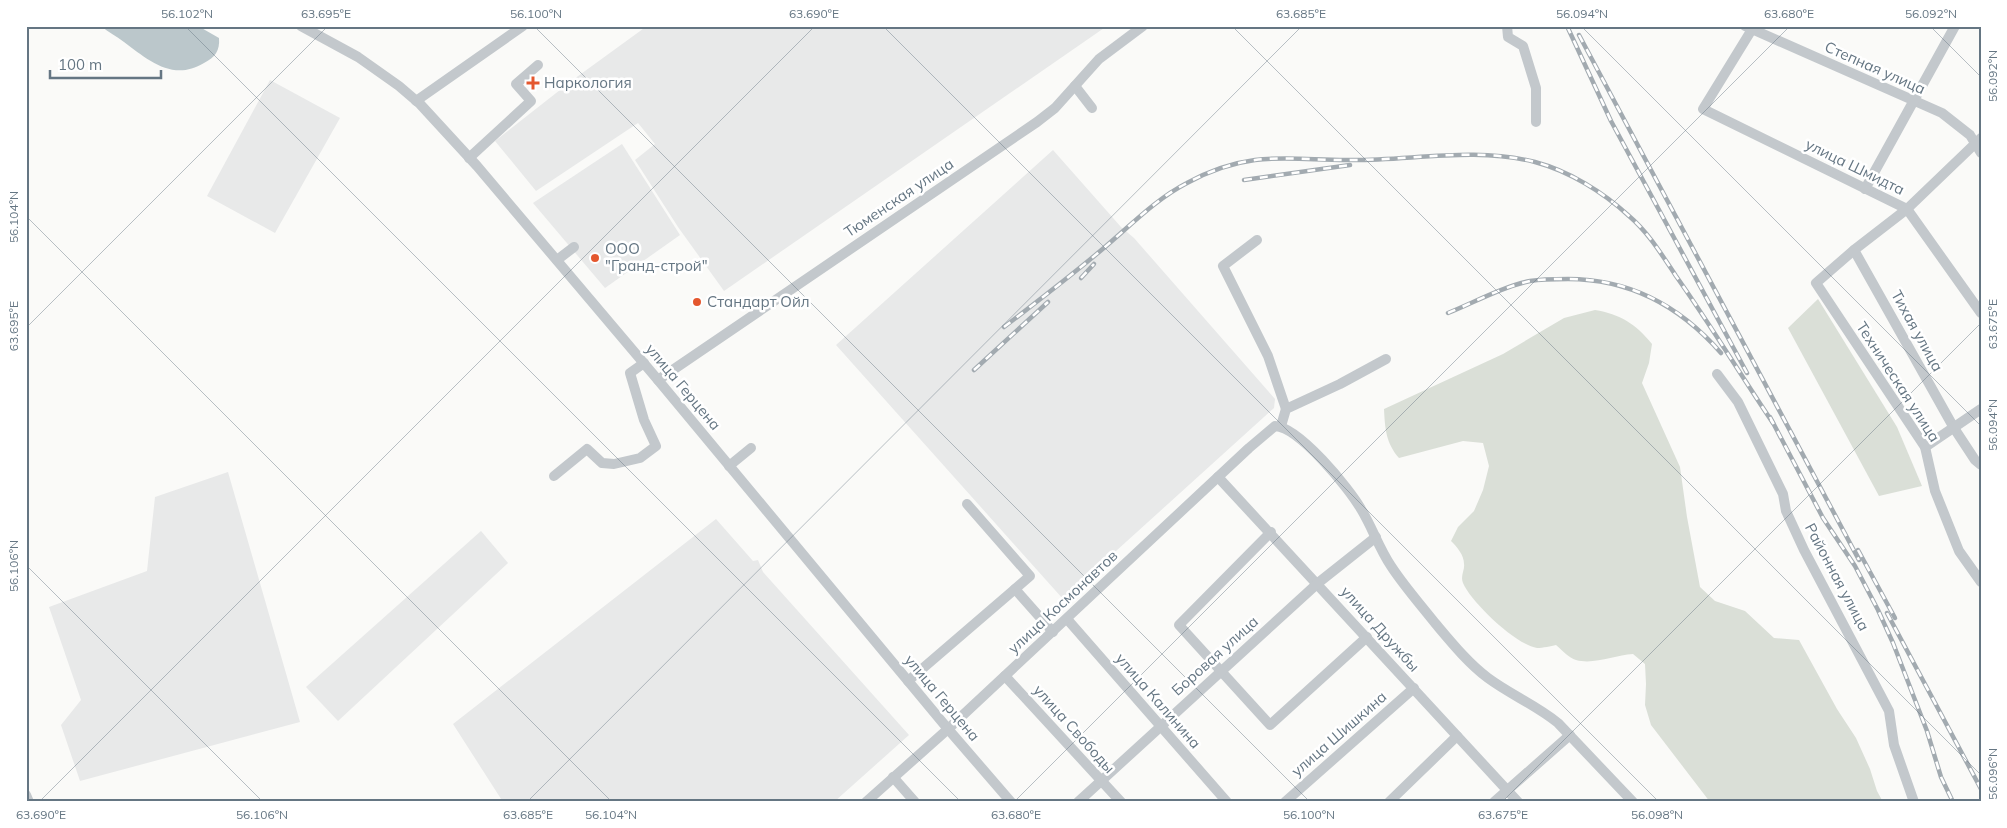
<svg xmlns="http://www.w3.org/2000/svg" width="2007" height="828" viewBox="0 0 2007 828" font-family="Mulish,sans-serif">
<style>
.built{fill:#e8e9e9}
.green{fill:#dadfd7}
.water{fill:#bbc7cb}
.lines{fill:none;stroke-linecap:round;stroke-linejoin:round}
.minor{stroke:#c3c8cc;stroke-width:10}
.rail-casing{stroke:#a2aab0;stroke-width:4.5}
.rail{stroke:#fff;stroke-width:2.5;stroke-dasharray:8;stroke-linecap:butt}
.ticks{fill:none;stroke:#657683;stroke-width:1;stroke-opacity:0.45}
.poi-dot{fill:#e4572e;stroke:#fff;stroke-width:2}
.labels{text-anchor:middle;stroke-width:5;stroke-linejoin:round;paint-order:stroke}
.street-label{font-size:15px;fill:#657683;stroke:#fff}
.poi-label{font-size:15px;fill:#657683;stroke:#fff;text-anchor:start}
.neatline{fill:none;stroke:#657683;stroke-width:2}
.ticks-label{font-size:12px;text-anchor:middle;fill:#657683}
</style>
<rect width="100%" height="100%" fill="#fafaf8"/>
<!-- built -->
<g class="built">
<polygon points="647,26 1107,26 724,291 678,227 635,160 655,144 638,123 536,191 495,141 574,79"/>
<polygon points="270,80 340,118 275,233 207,196"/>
<polygon points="622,144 680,235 605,288 533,203"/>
<polygon points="1053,150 1121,227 1134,238 1275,399 1274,408 1063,599 836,345"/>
<polygon points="228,472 300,722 80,781 61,725 81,700 49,607 147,571 155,497"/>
<polygon points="716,519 753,561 758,560 763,572 909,735 834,802 503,802 453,724"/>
<polygon points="481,531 508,563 338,721 306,687"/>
</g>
<!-- green -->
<g class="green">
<polygon points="1818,299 1897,427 1922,486 1879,496 1788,328"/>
<path d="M1595,310C1620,314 1636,324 1652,344L1649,363L1642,383L1680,467L1687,517L1700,587L1715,601L1745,611L1774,638L1799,640L1837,709L1856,738L1870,769L1877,791L1883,802H1710L1651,725L1645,705L1646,684L1645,664L1633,654C1615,655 1594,665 1576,660C1569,658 1562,650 1556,645C1551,646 1543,648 1537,648C1516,645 1471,602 1463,583C1460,576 1465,570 1464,564C1464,555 1457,547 1451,541L1458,527L1474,511L1483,490L1489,466L1483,443L1463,441L1399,458C1386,443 1385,429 1384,409L1503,354L1564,318Z"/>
</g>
<!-- water -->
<path class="water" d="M101,26H198L219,38C220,51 215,57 204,63C173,82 148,60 124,42C116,36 108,32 101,26Z"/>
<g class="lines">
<!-- minor -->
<g class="minor">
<polyline points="301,26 358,57 399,86 420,104 477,166 658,380 948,729 1011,802"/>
<polyline points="1507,26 1508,37 1523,46 1536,88 1536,122"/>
<polyline points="1745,26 1942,113 1970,135 1981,153"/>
<polyline points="1754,26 1703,109 1907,209 1981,313"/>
<polyline points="1075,86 1092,108"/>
<polyline points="416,101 523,26"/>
<polyline points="1981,138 1907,209 1854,250 1816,283 1925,447 1935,491 1959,551 1981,582"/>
<polyline points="469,158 531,101 516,84 538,65"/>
<polyline points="1865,189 1955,26"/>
<polyline points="1257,240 1223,266 1268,356 1286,409"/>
<polyline points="1854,250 1954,428 1975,460 1981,465"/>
<polyline points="557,260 574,247"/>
<polyline points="1717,374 1738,402 1783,494 1786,511 1804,550 1889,711 1894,745 1914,802"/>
<polyline points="658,380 1037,122 1055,108 1099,59 1143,26"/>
<polyline points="1281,426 1286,409 1340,384 1386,359"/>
<polyline points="1925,447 1981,409"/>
<polyline points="729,466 751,448"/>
<polyline points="554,476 587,449 602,463 614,464 640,458 656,446 644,420 630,373 644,363"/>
<polyline points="1218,477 1518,802"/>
<polyline points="967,504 1030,576 1015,589"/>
<polyline points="1271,532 1179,625 1270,725 1367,637"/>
<polyline points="1067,619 1227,802"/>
<polyline points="1005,676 1121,802"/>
<polyline points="908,681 1015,589 1053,632"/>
<polyline points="893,777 915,802"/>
<polyline points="26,795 29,802"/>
<path d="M866,802L948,729L1249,448L1275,426C1299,427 1349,488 1361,509C1372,527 1379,548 1391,566C1404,586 1420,604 1435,623C1451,642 1468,663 1488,678C1511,695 1536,705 1558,723L1633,802"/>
<polyline points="1078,802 1318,583 1376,537"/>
<polyline points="1285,802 1414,688"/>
<polyline points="1389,802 1457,736"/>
<polyline points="1494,802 1570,735"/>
</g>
<!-- rail casing -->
<g class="rail-casing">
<g id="rail">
<polyline points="1567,26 1611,121 1747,373"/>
<polyline points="1579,35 1859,560"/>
<polyline points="1244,180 1350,165"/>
<polyline points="1081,278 1094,264"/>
<path d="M1448,313C1475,302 1502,287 1530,281C1542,279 1556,279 1568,279C1631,279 1680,306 1721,353"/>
<path d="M1004,327C1038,301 1072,275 1105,247C1131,225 1156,199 1187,183C1207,172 1232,163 1255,160C1288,156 1321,161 1354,160C1414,160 1476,147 1535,162C1569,171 1603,192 1629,216C1648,232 1662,255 1676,276C1710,324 1740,374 1773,423"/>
<polyline points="974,370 1048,302"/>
<polyline points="1770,417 1823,518 1855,566 1878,610 1893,643 1927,731 1941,777 1953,802"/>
<polyline points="1858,550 1895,618"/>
<polyline points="1887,613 1981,789"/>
</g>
</g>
<!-- rail -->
<use href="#rail" class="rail"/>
</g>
<!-- ticks -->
<path class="ticks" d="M185,26L961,802M534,26L1310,802M883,26L1659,802M1232,26L1981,775M1581,26L1981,426M1930,26L1981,77M26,216L612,802M26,328L328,26M26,565L263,802M39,802L815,26M527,802L1302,26M1014,802L1790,26M1502,802L1981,323"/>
<!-- markers -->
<g class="poi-dot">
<path d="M530.5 75.5h5v5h5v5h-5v5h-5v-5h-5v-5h5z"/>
<circle cx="595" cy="258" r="5"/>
<circle cx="697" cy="302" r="5"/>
</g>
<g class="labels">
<!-- street labels -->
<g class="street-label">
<text transform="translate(1875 68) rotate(24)" y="5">Степная улица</text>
<text transform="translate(1855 167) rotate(26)" y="5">улица Шмидта</text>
<text transform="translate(899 198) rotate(-34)" y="5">Тюменская улица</text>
<text transform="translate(1917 331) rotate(61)" y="5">Тихая улица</text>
<text transform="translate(1898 382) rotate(57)" y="5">Техническая улица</text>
<text transform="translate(683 387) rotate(50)" y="5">улица Герцена</text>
<text transform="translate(1837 577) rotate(62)" y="5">Районная улица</text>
<text transform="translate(1063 602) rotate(-43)" y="5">улица Космонавтов</text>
<text transform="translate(1380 629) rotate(48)" y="5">улица Дружбы</text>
<text transform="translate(1215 656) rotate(-42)" y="5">Боровая улица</text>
<text transform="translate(942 698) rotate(50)" y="5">улица Герцена</text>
<text transform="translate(1158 701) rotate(49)" y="5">улица Калинина</text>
<text transform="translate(1074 729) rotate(48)" y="5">улица Свободы</text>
<text transform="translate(1339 734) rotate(-41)" y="5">улица Шишкина</text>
</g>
<!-- poi labels -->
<g class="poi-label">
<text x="544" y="88">Наркология</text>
<text x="605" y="254">ООО<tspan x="605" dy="17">"Гранд-строй"</tspan></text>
<text x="707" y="307">Стандарт Ойл</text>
</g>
</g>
<!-- border -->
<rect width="2007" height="828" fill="none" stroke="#ffffff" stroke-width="55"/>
<!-- scale -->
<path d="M50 70v8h111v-8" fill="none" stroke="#657683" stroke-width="2.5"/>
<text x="58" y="70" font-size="15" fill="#657683" stroke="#ffffff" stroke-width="4" paint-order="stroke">100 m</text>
<rect x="28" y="28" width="1952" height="772" class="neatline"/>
<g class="ticks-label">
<text x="187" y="18">56.102°N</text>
<text x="326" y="18">63.695°E</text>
<text x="536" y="18">56.100°N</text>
<text x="814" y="18">63.690°E</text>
<text x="1301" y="18">63.685°E</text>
<text x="1582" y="18">56.094°N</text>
<text x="1789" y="18">63.680°E</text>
<text x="1931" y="18">56.092°N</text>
<text transform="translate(1993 76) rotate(-90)" y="4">56.092°N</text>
<text transform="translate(14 217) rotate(-90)" y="4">56.104°N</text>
<text transform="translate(1993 324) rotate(-90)" y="4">63.675°E</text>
<text transform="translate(14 326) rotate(-90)" y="4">63.695°E</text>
<text transform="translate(1993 425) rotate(-90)" y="4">56.094°N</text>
<text transform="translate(14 566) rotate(-90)" y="4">56.106°N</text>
<text transform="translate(1993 774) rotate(-90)" y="4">56.096°N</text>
<text x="41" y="819">63.690°E</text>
<text x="262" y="819">56.106°N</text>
<text x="528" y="819">63.685°E</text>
<text x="611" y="819">56.104°N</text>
<text x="1016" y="819">63.680°E</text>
<text x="1309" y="819">56.100°N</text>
<text x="1503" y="819">63.675°E</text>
<text x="1657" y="819">56.098°N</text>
</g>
</svg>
